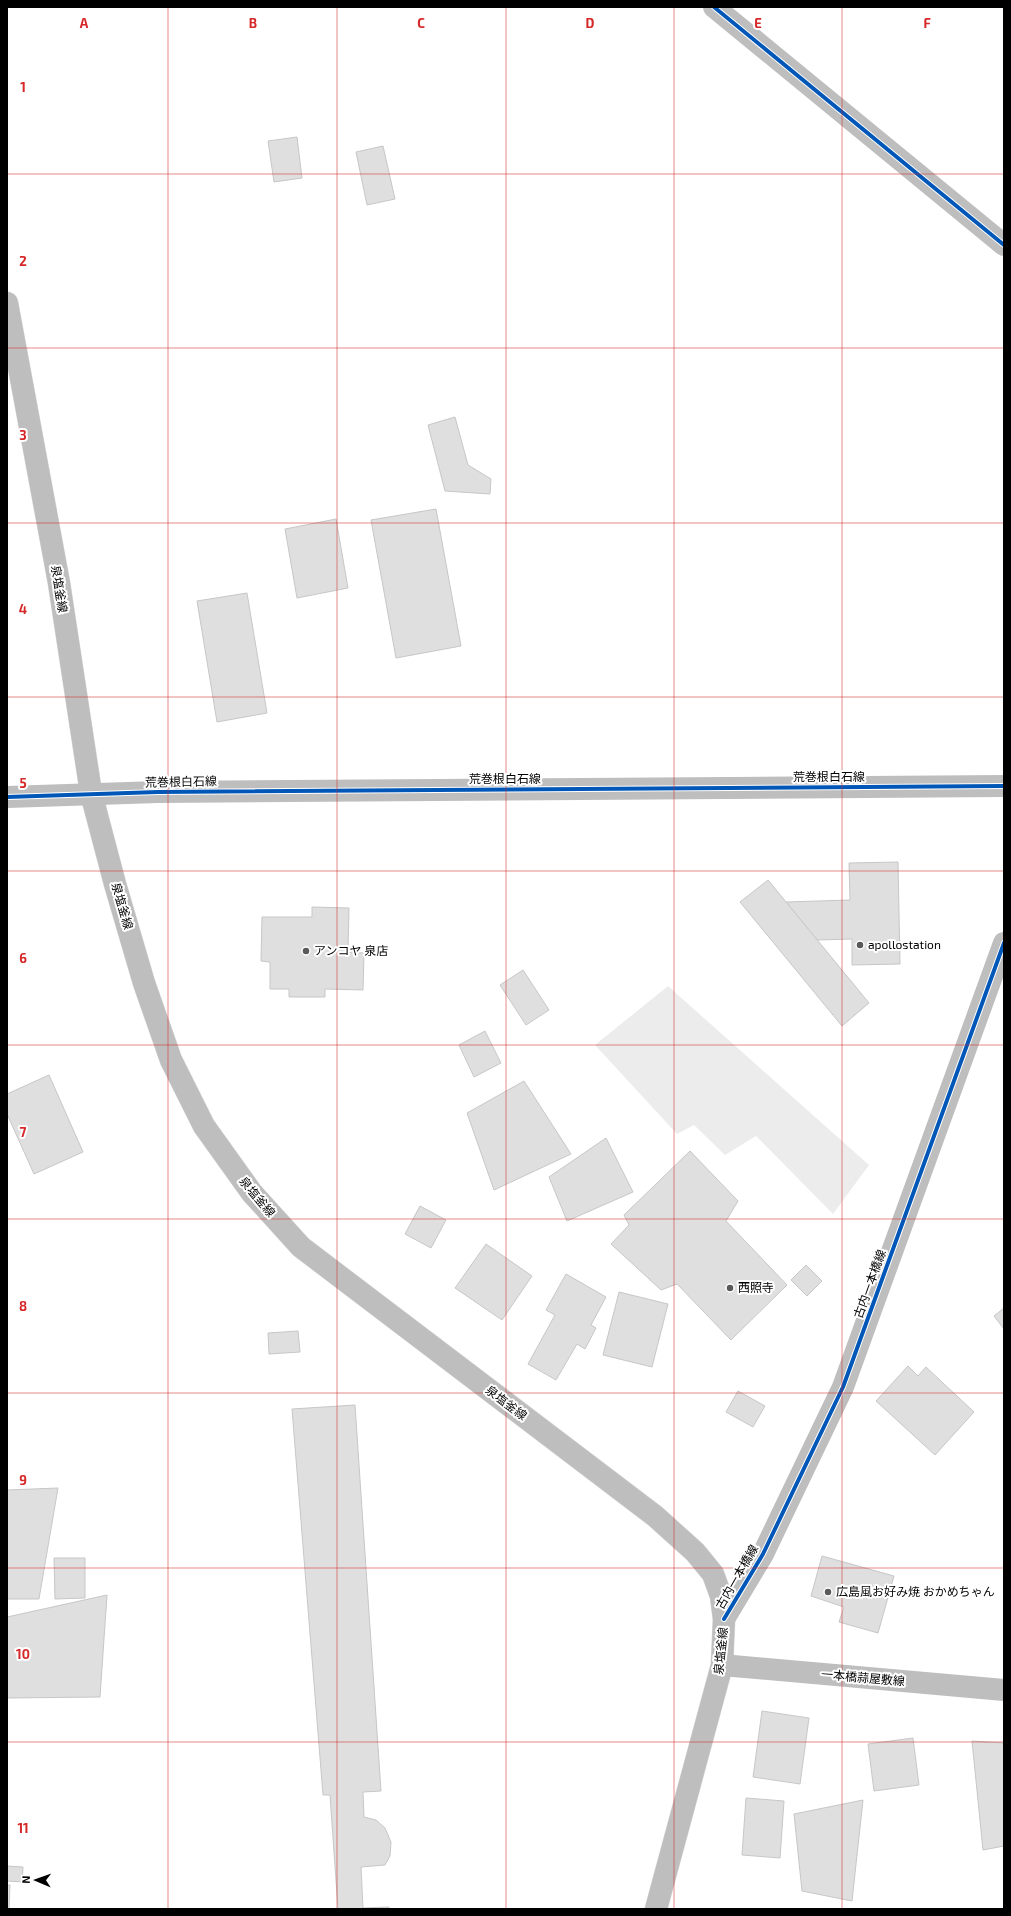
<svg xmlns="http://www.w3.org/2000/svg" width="1011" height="1916" viewBox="0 0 1011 1916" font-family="'Exo 2','Noto Sans JP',sans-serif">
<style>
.green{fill:#ececec}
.building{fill:#dfdfdf;stroke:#c7c7c7}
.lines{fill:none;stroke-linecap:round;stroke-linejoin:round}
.primary-casing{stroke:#dbdbdb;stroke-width:23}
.minor{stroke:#bebebe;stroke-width:22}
.tertiary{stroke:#bebebe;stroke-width:22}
.primary{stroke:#bebebe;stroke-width:22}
.cycleway-casing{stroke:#fff;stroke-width:6}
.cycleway{stroke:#0057b8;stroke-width:4}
.grid{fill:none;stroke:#d62828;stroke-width:1;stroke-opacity:0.55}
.poi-dot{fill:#595959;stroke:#fff;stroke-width:1.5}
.labels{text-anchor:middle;stroke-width:4;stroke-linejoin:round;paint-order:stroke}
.street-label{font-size:12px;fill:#000;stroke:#fff}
.poi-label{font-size:12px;fill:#000;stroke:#fff;text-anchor:start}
.grid-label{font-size:13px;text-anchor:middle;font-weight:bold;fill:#d62828;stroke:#fff;stroke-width:4;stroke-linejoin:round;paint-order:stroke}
</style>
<rect width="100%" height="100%" fill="#fff"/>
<!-- green -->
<polygon class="green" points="668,986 869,1165 833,1214 756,1136 725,1155 694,1125 677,1134 595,1045"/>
<!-- building -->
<g class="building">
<polygon points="297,137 302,178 274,182 268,141"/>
<polygon points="383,146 395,199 367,205 356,152"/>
<polygon points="455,417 468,465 491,479 490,494 445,491 428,425"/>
<polygon points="436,509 461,646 396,658 371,520"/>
<polygon points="336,519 348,588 297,598 285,529"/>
<polygon points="247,593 267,713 217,722 197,601"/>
<polygon points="898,862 900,964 852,965 852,939 817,940 786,902 850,900 849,863"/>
<polygon points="768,880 869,1003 842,1026 740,902"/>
<polygon points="312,907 349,908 348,952 364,953 363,990 325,989 325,997 289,997 289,989 270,989 270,962 261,961 262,917 312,917"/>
<polygon points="523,970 549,1010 526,1025 500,985"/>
<polygon points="485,1031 501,1063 474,1077 459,1045"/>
<polygon points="49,1075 83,1152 34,1174 7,1114 7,1094"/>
<polygon points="524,1081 571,1154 494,1190 467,1113"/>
<polygon points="606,1138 633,1192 567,1221 549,1177"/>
<polygon points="690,1151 738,1201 726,1221 787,1285 731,1340 677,1284 661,1290 611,1244 629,1225 624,1215"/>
<polygon points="420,1206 446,1220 431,1248 405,1234"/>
<polygon points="486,1244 532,1276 502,1320 455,1288"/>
<polygon points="806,1265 822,1281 807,1296 791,1280"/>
<polygon points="566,1274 606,1297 591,1325 596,1328 585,1349 577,1344 556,1380 528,1364 555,1315 546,1310"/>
<polygon points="619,1292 668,1304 652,1367 603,1355"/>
<polygon points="1004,1308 1004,1329 994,1316"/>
<polygon points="298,1331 300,1352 269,1354 268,1333"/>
<polygon points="908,1366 918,1376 926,1367 974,1412 935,1455 876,1401"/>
<polygon points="738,1391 765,1406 753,1427 726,1412"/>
<polygon points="355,1405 381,1791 363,1792 364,1817 376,1820 385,1828 391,1842 390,1856 385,1865 361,1867 363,1908 389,1907 389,1909 338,1909 330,1795 323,1795 292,1409"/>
<polygon points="58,1488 39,1599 7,1599 7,1490"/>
<polygon points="822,1556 894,1576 878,1633 839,1622 844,1607 811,1596"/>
<polygon points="54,1558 85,1558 85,1598 55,1599"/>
<polygon points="107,1595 100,1697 7,1698 7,1617"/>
<polygon points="762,1711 809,1718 800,1784 753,1777"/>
<polygon points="913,1738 919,1785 874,1791 868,1744"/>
<polygon points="972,1741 1004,1743 1004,1846 983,1850"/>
<polygon points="746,1798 784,1801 780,1858 742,1855"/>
<polygon points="863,1800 852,1901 802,1891 794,1814"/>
<polygon points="7,1866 23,1867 22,1882 7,1881"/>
<polygon points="7,1885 10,1885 9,1909 7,1909"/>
</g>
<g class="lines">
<!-- primary casing -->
<g class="primary-casing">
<polyline id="primary" points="7,303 59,583 91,793 115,884 144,983 171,1060 204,1126 252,1193 301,1247 655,1516 695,1552 713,1574 721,1596 724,1619 722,1665 656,1909"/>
</g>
<!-- minor -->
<g class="minor">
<polyline points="714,7 1004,245"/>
<polyline points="722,1665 1004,1690"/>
</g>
<!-- tertiary -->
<g class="tertiary">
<polyline points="7,797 158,792 1004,786"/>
<polyline points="724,1619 763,1554 843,1387 1004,943"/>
</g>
<!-- primary -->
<use href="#primary" class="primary"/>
<!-- cycleway casing -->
<g class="cycleway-casing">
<g id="cycleway">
<polyline points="714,7 1004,245"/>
<polyline points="7,797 158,792 1004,786"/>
<polyline points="724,1619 763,1554 843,1387 1004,943"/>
</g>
</g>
<!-- cycleway -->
<use href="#cycleway" class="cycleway"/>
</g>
<!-- grid -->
<path class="grid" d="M168,7V1909M337,7V1909M506,7V1909M674,7V1909M842,7V1909M7,174H1004M7,348H1004M7,523H1004M7,697H1004M7,871H1004M7,1045H1004M7,1219H1004M7,1393H1004M7,1568H1004M7,1742H1004"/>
<!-- markers -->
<g class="poi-dot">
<circle cx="860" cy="945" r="4"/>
<circle cx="306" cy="951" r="4"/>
<circle cx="730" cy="1288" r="4"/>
<circle cx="828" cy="1592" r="4"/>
</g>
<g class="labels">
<!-- street labels -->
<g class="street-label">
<text transform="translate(59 589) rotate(81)" y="4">泉塩釜線</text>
<text x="829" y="781">荒巻根白石線</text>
<text x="505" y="783">荒巻根白石線</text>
<text transform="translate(181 782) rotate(-1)" y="4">荒巻根白石線</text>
<text transform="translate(122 906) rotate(74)" y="4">泉塩釜線</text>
<text transform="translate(257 1197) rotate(50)" y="4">泉塩釜線</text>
<text transform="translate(870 1284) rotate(-70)" y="4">古内一本橋線</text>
<text transform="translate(506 1403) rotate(37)" y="4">泉塩釜線</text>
<text transform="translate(737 1577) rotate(-60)" y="4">古内一本橋線</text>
<text transform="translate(721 1651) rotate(-84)" y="4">泉塩釜線</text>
<text transform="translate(863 1678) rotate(5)" y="4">一本橋蒜屋敷線</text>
</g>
<!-- poi labels -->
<g class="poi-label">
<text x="868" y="949">apollostation</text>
<text x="314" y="955">アンコヤ 泉店</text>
<text x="738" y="1292">西照寺</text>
<text x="836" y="1596">広島風お好み焼 おかめちゃん</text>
</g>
</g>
<g class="grid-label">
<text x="84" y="28">A</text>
<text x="253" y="28">B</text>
<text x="421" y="28">C</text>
<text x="590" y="28">D</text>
<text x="758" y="28">E</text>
<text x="927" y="28">F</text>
<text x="23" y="92">1</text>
<text x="23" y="266">2</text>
<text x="23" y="440">3</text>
<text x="23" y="614">4</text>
<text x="23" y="788">5</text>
<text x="23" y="963">6</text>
<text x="23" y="1137">7</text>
<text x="23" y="1311">8</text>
<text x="23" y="1485">9</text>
<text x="23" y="1659">10</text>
<text x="23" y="1833">11</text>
</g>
<!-- border -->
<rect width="1011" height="1916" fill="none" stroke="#000000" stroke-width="16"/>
<!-- north arrow -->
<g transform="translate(36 1880) rotate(272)" stroke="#ffffff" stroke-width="3" paint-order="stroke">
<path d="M0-3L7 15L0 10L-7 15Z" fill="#000000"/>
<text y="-6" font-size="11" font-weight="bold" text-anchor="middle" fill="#000000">N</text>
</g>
</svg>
